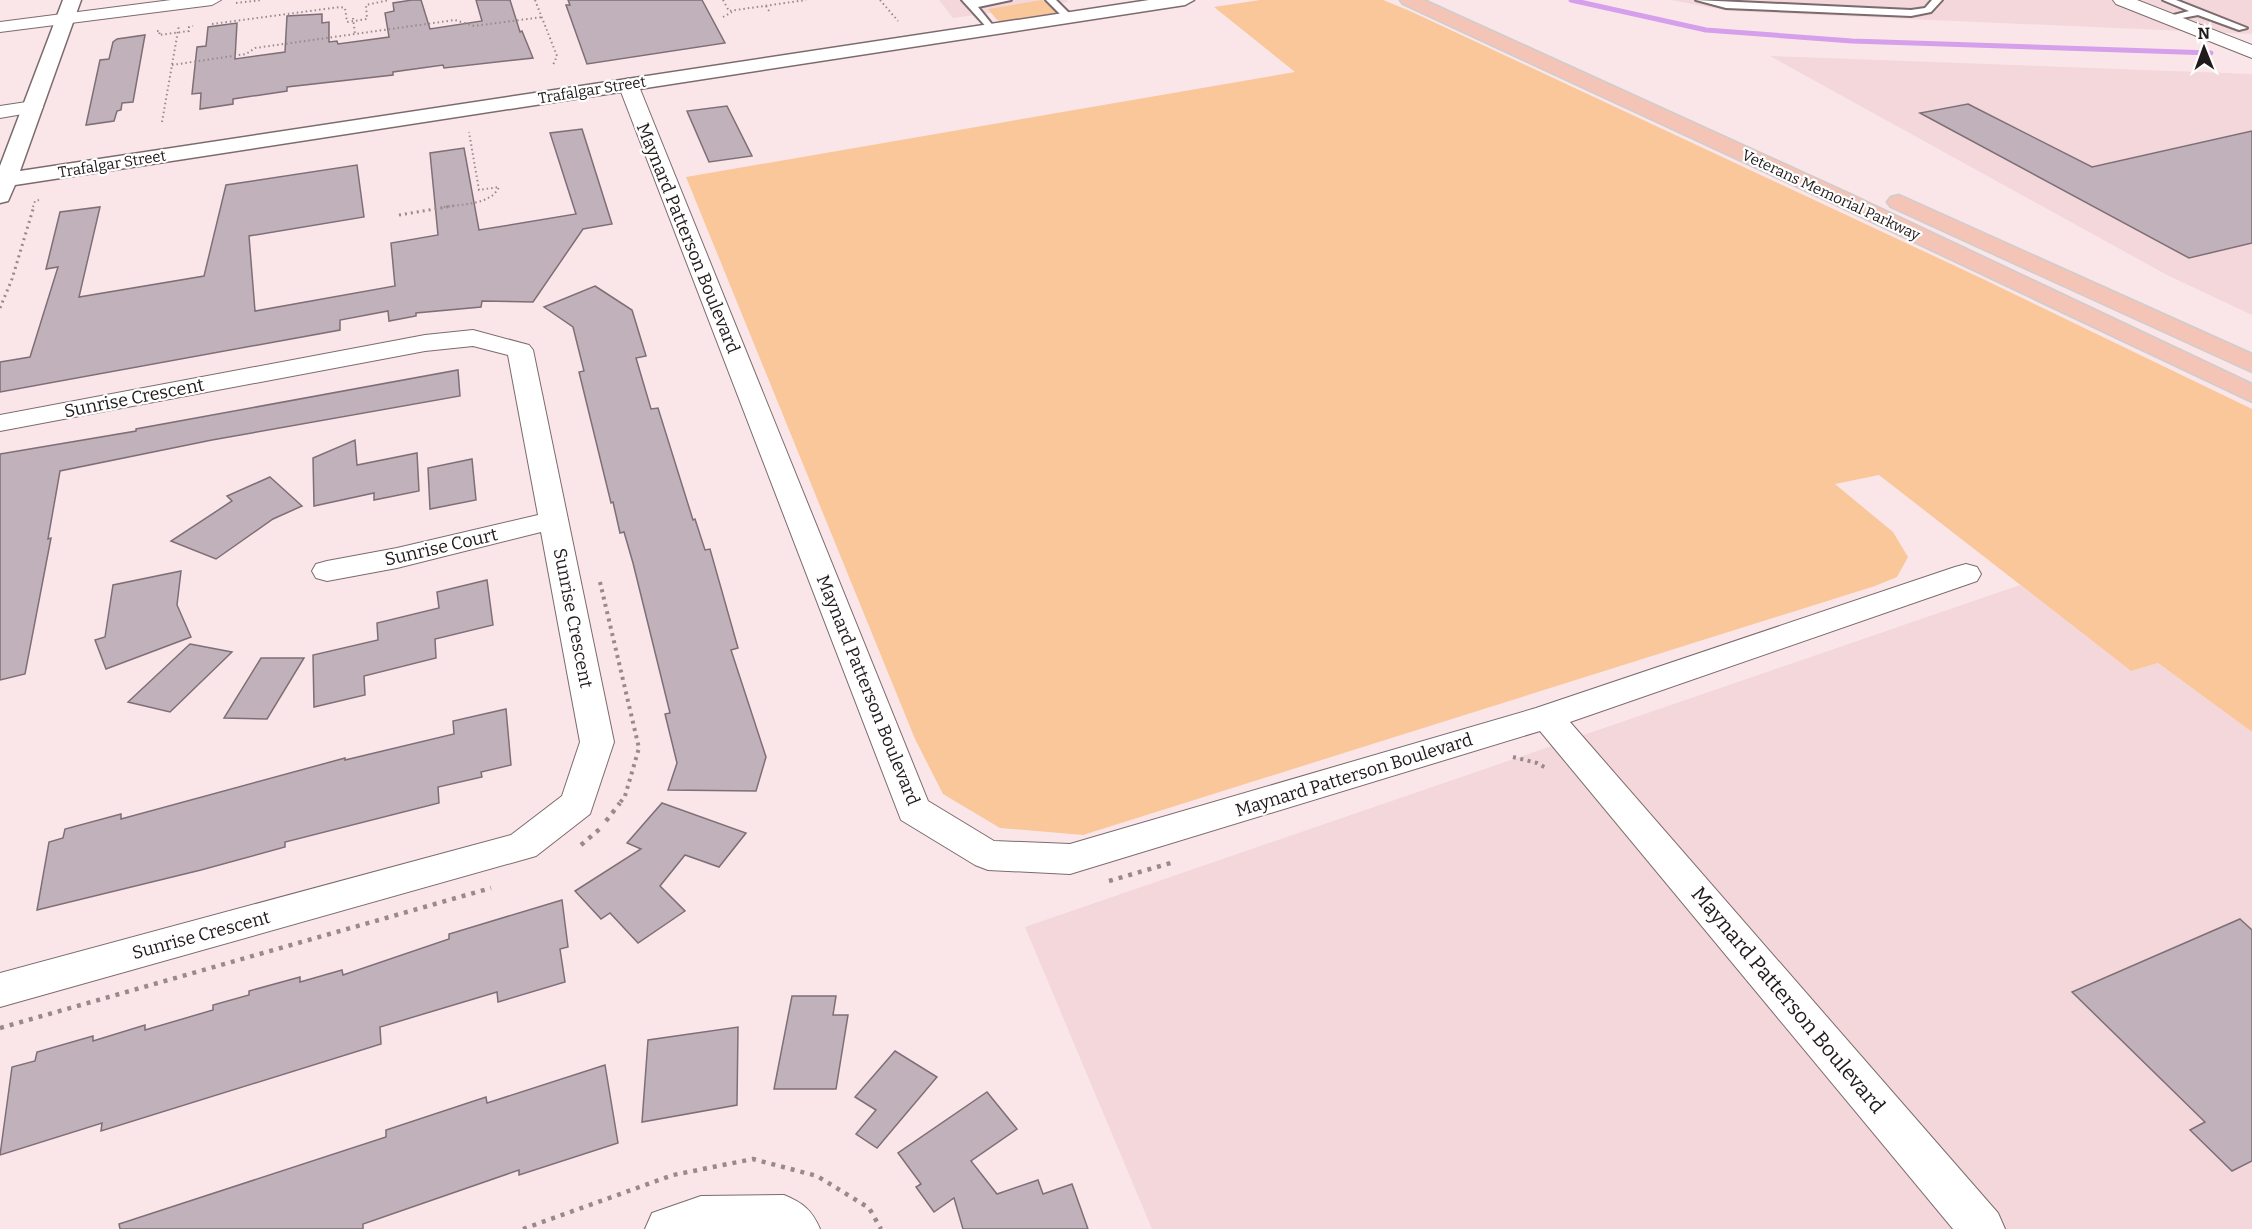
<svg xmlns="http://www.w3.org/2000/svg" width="2252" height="1229" viewBox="0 0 2252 1229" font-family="Bitter,serif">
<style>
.built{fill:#f3d7da}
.green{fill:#fac79a}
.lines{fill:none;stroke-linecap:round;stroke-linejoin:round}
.stream{stroke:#d59fec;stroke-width:5}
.building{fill:#c1b1ba;stroke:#7e6f77;stroke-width:1.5}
.lane-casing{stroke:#7c6b6d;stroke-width:4}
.street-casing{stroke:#7c6b6d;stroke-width:2}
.secondary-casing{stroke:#7c6b6d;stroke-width:3}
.highway-casing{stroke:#cecdcd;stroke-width:3}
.path-far3{stroke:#988a8c;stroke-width:2;stroke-dasharray:1.5 3;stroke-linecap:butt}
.path-far2{stroke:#988a8c;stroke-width:3;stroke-dasharray:2 4;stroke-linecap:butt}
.path-far1{stroke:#988a8c;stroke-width:4;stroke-dasharray:3 4.5;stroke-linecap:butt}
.path{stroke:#988a8c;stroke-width:4.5;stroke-dasharray:4 6;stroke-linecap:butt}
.lane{fill:#fff;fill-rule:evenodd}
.street{fill:#fff;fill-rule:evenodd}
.secondary{fill:#fff;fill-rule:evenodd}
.highway{fill:#f4c4b7;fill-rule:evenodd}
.labels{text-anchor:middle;stroke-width:4.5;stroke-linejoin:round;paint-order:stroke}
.far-street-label{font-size:15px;fill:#211a1b;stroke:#fff}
.street-label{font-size:18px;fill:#211a1b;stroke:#fff}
.near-street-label{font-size:21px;fill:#211a1b;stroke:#fff}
</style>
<rect width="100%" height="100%" fill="#fae6e9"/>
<!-- built -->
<g class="built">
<polygon points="939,0 1067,0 1068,2 953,18"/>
<polygon points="1671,0 2252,0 2252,34 1729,11"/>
<polygon points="1770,56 2252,74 2252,315 2167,275"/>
<polygon points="2020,585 2131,671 2158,663 2252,732 2252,1229 1152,1229 1025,927"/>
</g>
<!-- green -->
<g class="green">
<polygon points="1042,0 1057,12 1054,14 1003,22 997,20 988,9"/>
<polygon points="1260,0 1383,0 1410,11 1983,279 2252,409 2252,732 2158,663 2131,671 1879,475 1835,484 1893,532 1908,557 1897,577 1875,586 1083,835 1000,828 943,794 915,739 686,177 1295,72 1214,7"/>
</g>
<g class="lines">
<!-- stream -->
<polyline class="stream" points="1571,0 1706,30 1852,41 2211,53"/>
</g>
<!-- building -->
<g class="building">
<polygon points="412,0 421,0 430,29 482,21 476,0 510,0 520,32 522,31 533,58 444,68 443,65 393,72 393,75 287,87 287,91 233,99 233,104 200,109 201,93 192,94 197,47 206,46 208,27 237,23 235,59 285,52 287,16 322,14 322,23 329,22 329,42 337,41 338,44 389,37 385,13 394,11 393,3"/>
<polygon points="568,0 702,0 725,43 587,64 566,5 570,5"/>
<polygon points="145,35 133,102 122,103 121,110 117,111 114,121 86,125 100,60 109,59 113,42 117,39"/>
<polygon points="1968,104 2092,167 2252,131 2252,243 2189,258 1920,113"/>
<polygon points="727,106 752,156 709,162 687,111"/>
<polygon points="582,129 612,224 583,229 533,302 482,301 481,307 416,313 416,316 389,321 388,311 340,320 340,330 0,392 0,362 30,357 58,267 46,269 60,212 100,207 79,297 204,276 226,185 357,165 364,217 249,236 255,311 395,286 391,243 438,235 430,153 464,148 479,230 576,214 550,133"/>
<polygon points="595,286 632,310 646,356 636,358 651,409 658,408 693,520 695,519 705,550 710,549 738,648 731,650 766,757 756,791 668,790 677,763 665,714 670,713 633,563 624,532 620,533 613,502 611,503 579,372 584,371 573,327 544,307"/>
<polygon points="458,370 460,396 212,440 60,471 48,539 51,538 25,674 0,680 0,454 136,431 136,429"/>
<polygon points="355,440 357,465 417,453 419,491 374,500 374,493 314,506 313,458"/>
<polygon points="472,459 476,500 430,509 428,468"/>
<polygon points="270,477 302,506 273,519 216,559 171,541 232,501 227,496"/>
<polygon points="181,571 177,605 191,637 106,669 95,640 105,637 113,585"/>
<polygon points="487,580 493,625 435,639 436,658 364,676 365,695 314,707 313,655 378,640 377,623 439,608 437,592"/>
<polygon points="190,644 232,652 170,712 128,702"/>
<polygon points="261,658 304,658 267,719 224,718"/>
<polygon points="506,709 511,765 481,772 482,777 438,787 439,803 285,842 285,847 201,870 37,910 49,842 63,838 65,829 121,814 121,819 345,758 345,760 454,734 453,721"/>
<polygon points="662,803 746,833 719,867 685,855 660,886 685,911 638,943 610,913 601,919 575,891 641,849 627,843"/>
<polygon points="562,900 568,947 560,949 565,982 498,1002 497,992 380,1027 381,1044 101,1131 102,1123 0,1155 12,1067 35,1061 37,1052 93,1036 93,1041 145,1025 145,1030 213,1010 213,1005 249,995 249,991 300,977 300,982 342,970 343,975 449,939 449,934"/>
<polygon points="2240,919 2252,930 2252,1161 2232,1171 2190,1130 2205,1122 2072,992"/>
<polygon points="792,996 836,996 833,1015 848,1015 836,1089 774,1089"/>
<polygon points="738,1027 737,1105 642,1122 648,1040"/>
<polygon points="895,1051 937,1077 877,1148 856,1134 876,1110 855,1097"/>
<polygon points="605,1065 618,1143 519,1175 519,1170 363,1224 363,1229 120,1229 119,1224 386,1137 386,1130 486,1097 487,1103"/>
<polygon points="987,1092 1017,1129 971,1161 997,1194 1038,1180 1043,1194 1072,1184 1088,1229 963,1229 954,1198 934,1212 916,1187 921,1184 898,1153"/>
</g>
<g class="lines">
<!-- lane casing -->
<g class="lane-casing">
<g id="lane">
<polygon points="962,0 1011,0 978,7 995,28 990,31"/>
<polygon points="1046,0 1056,0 1071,15 1071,19 1065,19"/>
<polygon points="1696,0 1911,10 1925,8 1932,0 1942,0 1931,12 1911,16 1726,8"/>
<polygon points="2163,0 2176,0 2247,28 2239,30 2198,15 2166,21 2166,17 2189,11"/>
</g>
</g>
<!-- street casing -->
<g class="street-casing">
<g id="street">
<polygon points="171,0 221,0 212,5 0,32 0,22"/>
<polygon points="2113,0 2137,0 2252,45 2252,58 2116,4"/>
<polygon points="628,78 638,84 928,801 994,841 1070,844 1536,708 1955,567 1966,564 1977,567 1981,574 1977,581 1570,722 1998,1213 2005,1229 1953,1229 1540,731 1070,874 988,870 975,865 901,820 618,84"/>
<polygon points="33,101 40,103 43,107 40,111 0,118 0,106"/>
<polygon points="473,330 529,345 533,350 614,742 590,814 536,856 0,1007 0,973 511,835 562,796 580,742 541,532 397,568 327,581 316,578 312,571 316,564 327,561 397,548 538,515 508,355 473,346 425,351 0,431 0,415 425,335"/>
<path d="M784,1195C803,1203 812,1210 820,1229H645L652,1213L701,1196Z"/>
</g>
</g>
<!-- secondary casing -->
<g class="secondary-casing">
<polygon id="secondary" points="63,0 81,0 20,171 1149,0 1194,0 1185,5 15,185 8,201 0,203 0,166"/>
</g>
<!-- highway casing -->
<g class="highway-casing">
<g id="highway">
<polygon points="1400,0 1424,0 1848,193 2252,384 2252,402 1832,203 1403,4"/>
<polygon points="1899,195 2252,354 2252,372 1891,207 1887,202 1891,197"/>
</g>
</g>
<!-- path-far3 -->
<g class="path-far3">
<polyline points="535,0 557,56 553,65"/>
<polyline points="723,0 729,11 806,0"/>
<polyline points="880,0 898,21"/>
<polyline points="236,3 262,0"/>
<polyline points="766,6 769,11"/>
<polyline points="723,17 732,12"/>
<polyline points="353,18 355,34"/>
<polyline points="212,24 340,7 345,8 347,22 367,19 366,5 389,0"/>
<polyline points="157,31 160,31 159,35 189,31 189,27 193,26"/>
<polyline points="172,65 246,54 255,48 455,20 474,26 543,17"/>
<polyline points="162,122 179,25"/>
<polyline points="33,207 35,201 39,200"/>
<path d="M444,207C462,204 491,205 499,187L479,190L469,132"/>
</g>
<!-- path-far2 -->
<g class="path-far2">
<polyline points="399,215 453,206"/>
<polyline points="0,308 12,279 34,206"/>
</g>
<!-- path-far1 -->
<g class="path-far1">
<polyline points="600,582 639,748 625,796 619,804"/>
<polyline points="1513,757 1537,763 1548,769"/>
</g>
<!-- path -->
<g class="path">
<polyline points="606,821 620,803"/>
<polyline points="581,845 602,827"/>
<polyline points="1109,881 1174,862"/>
<polyline points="0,1028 491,888"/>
<polyline points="523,1229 673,1175 753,1159 817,1176 869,1208 881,1229"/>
</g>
<!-- lane -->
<use href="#lane" class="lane"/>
<!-- street -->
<use href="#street" class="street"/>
<!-- secondary -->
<use href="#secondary" class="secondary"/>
<!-- highway -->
<use href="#highway" class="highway"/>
</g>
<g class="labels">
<!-- far-street labels -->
<g class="far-street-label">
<text transform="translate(592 90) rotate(-9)" y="5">Trafalgar Street</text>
<text transform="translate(112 164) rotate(-9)" y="5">Trafalgar Street</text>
<text transform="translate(1831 195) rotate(25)" y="5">Veterans Memorial Parkway</text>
</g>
<!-- street labels -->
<g class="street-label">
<text transform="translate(688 238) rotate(68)" y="6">Maynard Patterson Boulevard</text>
<text transform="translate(134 398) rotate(-11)" y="6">Sunrise Crescent</text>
<text transform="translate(441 547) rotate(-13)" y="6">Sunrise Court</text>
<text transform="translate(573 618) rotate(79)" y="6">Sunrise Crescent</text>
<text transform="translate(868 690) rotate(68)" y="6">Maynard Patterson Boulevard</text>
<text transform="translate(1354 775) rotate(-17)" y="6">Maynard Patterson Boulevard</text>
<text transform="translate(201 935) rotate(-15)" y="6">Sunrise Crescent</text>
</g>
<!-- near-street labels -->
<g class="near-street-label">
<text transform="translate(1788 1000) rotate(50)" y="7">Maynard Patterson Boulevard</text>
</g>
</g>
<!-- north arrow -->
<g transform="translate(2204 48) rotate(359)" stroke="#ffffff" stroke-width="4.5" paint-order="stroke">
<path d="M0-4.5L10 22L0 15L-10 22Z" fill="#211a1b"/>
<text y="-9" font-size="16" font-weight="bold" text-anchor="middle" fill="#211a1b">N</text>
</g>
</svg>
